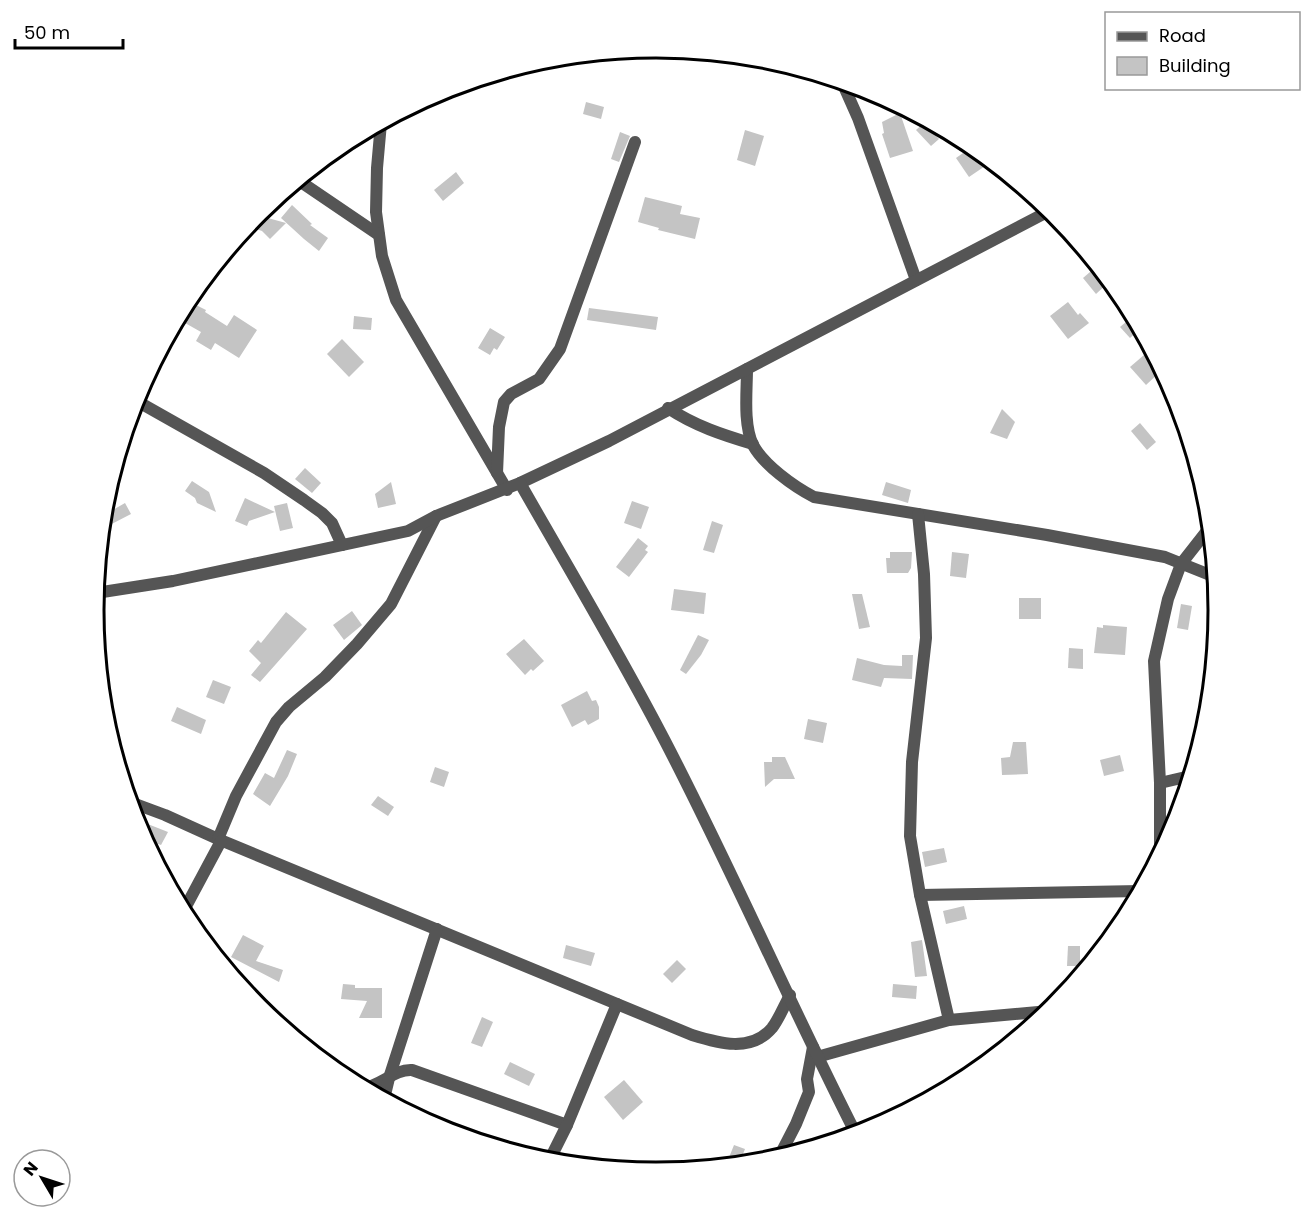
<svg xmlns="http://www.w3.org/2000/svg" width="1312" height="1220" viewBox="0 0 1312 1220" font-family="Poppins,sans-serif">
<style>
.building{fill:#c4c4c4}
.lines{fill:none;stroke-linecap:round;stroke-linejoin:round}
.minor{stroke:#555;stroke-width:12}
.tertiary{stroke:#555;stroke-width:12}
.rim{fill:none;stroke:#000;stroke-width:3}
</style>
<rect width="100%" height="100%" fill="#fff"/>
<!-- building -->
<g class="building">
<polygon points="586,102 604,107 601,119 583,114"/>
<polygon points="900,113 913,151 890,158 882,134 884,133 882,122"/>
<polygon points="924,123 939,139 931,146 916,130"/>
<polygon points="745,130 764,136 755,166 737,160"/>
<polygon points="620,132 630,136 619,162 611,159"/>
<polygon points="973,146 991,162 969,177 956,158"/>
<polygon points="456,172 464,183 443,201 434,190"/>
<polygon points="645,197 682,206 680,214 700,218 695,239 658,230 659,228 638,222"/>
<polygon points="292,205 312,224 310,225 328,238 319,251 304,239 281,218"/>
<polygon points="257,215 286,223 270,239 262,231 247,226"/>
<polygon points="1097,266 1110,281 1096,294 1083,278"/>
<polygon points="188,301 206,310 205,312 227,326 234,315 257,330 239,358 215,343 211,350 196,341 201,332 178,319"/>
<polygon points="1068,302 1078,315 1080,313 1089,323 1068,339 1050,316"/>
<polygon points="589,308 658,317 656,330 587,320"/>
<polygon points="354,316 372,318 371,330 353,329"/>
<polygon points="1133,316 1140,329 1130,338 1120,327"/>
<polygon points="490,328 505,337 497,350 494,348 490,355 478,348"/>
<polygon points="342,339 364,362 349,377 327,354"/>
<polygon points="1144,355 1160,372 1146,385 1130,367"/>
<polygon points="1002,409 1015,422 1007,439 990,433"/>
<polygon points="1140,423 1156,442 1147,450 1131,431"/>
<polygon points="305,468 321,483 312,493 295,479"/>
<polygon points="192,481 209,492 216,512 197,503 195,498 185,491"/>
<polygon points="391,482 396,504 378,508 375,494"/>
<polygon points="886,482 911,490 908,503 882,495"/>
<polygon points="245,498 275,512 249,521 247,526 235,521"/>
<polygon points="105,499 111,511 125,503 131,514 102,529"/>
<polygon points="632,501 649,507 641,529 624,523"/>
<polygon points="287,503 293,528 280,531 274,506"/>
<polygon points="712,521 723,525 714,553 703,550"/>
<polygon points="638,538 648,546 645,550 648,552 629,577 616,567"/>
<polygon points="890,552 912,552 911,568 908,573 887,573 886,558 890,558"/>
<polygon points="952,552 969,554 966,578 950,576"/>
<polygon points="674,589 706,593 704,614 671,610"/>
<polygon points="852,594 862,594 870,627 859,629"/>
<rect x="1019" y="598" width="22" height="21"/>
<polygon points="1181,604 1192,606 1188,630 1177,628"/>
<polygon points="352,611 362,625 344,640 333,625"/>
<polygon points="286,612 307,629 260,682 251,675 261,663 249,651 258,640 261,643"/>
<polygon points="1103,625 1127,627 1125,655 1094,653 1097,627 1103,628"/>
<polygon points="698,635 709,640 701,655 686,674 680,670"/>
<polygon points="524,639 544,661 533,671 531,669 525,675 506,654"/>
<polygon points="1069,648 1083,649 1083,669 1068,668"/>
<polygon points="902,655 913,655 912,679 884,678 881,687 852,680 857,658 884,665 902,666"/>
<polygon points="213,680 231,687 224,704 206,697"/>
<polygon points="587,691 592,701 596,700 599,707 599,719 588,725 585,720 572,727 561,705"/>
<polygon points="177,707 206,720 201,734 171,721"/>
<polygon points="808,719 827,723 823,743 804,739"/>
<polygon points="1013,742 1026,742 1028,774 1002,775 1001,758 1010,757"/>
<polygon points="287,750 297,754 288,776 270,806 253,794 265,773 274,778"/>
<polygon points="1120,755 1124,771 1104,776 1100,760"/>
<polygon points="772,757 785,757 795,779 774,779 765,787 764,762 772,762"/>
<polygon points="435,767 449,772 444,787 430,782"/>
<polygon points="378,796 394,807 388,816 371,805"/>
<polygon points="135,819 168,832 161,845 144,839"/>
<polygon points="944,848 947,862 925,867 922,852"/>
<polygon points="964,906 967,919 946,924 943,911"/>
<polygon points="243,935 264,946 256,961 283,970 279,982 231,957"/>
<polygon points="922,940 927,976 915,977 911,942"/>
<polygon points="566,945 595,953 591,966 563,958"/>
<polygon points="1068,946 1080,946 1080,966 1067,966"/>
<polygon points="677,960 686,969 672,983 663,974"/>
<polygon points="343,984 355,985 355,988 382,988 382,1018 359,1018 367,1001 341,999"/>
<polygon points="893,984 917,986 916,999 892,997"/>
<polygon points="482,1017 493,1022 482,1047 471,1043"/>
<polygon points="510,1062 535,1074 529,1086 504,1074"/>
<polygon points="624,1080 643,1102 623,1120 604,1097"/>
<polygon points="734,1145 745,1149 739,1164 726,1165"/>
</g>
<g class="lines">
<!-- minor -->
<g class="minor">
<polyline points="842,82 858,118 916,280"/>
<polyline points="381,123 377,168 376,212 382,256 396,300 507,490"/>
<polyline points="298,180 379,235"/>
<path d="M747,369C747,391 743,424 753,445C764,465 793,486 814,497L1047,535L1165,557L1215,577"/>
<polyline points="135,400 264,473 304,500 322,513 332,523 342,545"/>
<path d="M668,408C695,426 723,435 753,444"/>
<polyline points="497,473 499,427 504,402 511,394 539,379 560,349 635,142"/>
<polyline points="520,483 609,441 1051,210"/>
<polyline points="918,514 924,574 926,638 912,762 910,836 920,895 949,1020"/>
<polyline points="1160,783 1190,776"/>
<path d="M130,802L165,815L218,839L692,1035C718,1043 751,1053 772,1028C779,1019 784,1006 790,995"/>
<polyline points="218,839 236,796 276,722 289,707 325,677 357,644 391,604 436,516"/>
<polyline points="1160,853 1160,783 1154,661 1168,599 1181,564 1210,527"/>
<polyline points="920,895 1140,891"/>
<polyline points="183,912 221,841"/>
<polyline points="817,1057 949,1020 1049,1011"/>
<path d="M363,1088C381,1086 394,1069 412,1070L567,1125L617,1004"/>
<polyline points="384,1099 389,1078 437,929"/>
<polyline points="779,1157 796,1124 809,1092 807,1079 813,1047"/>
<polyline points="549,1161 567,1125"/>
</g>
<!-- tertiary -->
<path class="tertiary" d="M96,593L173,581L408,531L436,516L520,483C569,569 620,654 665,741C732,870 790,1004 856,1134"/>
</g>
<!-- crop -->
<path d="M0 0H1312V1220H0ZM104 610a552 552 0 1 1 1104 0a552 552 0 1 1-1104 0Z" fill="#fff" fill-rule="evenodd"/>
<path class="rim" d="M104 610a552 552 0 1 1 1104 0a552 552 0 1 1-1104 0Z"/>
<!-- legend -->
<rect x="1105" y="12" width="195" height="78" fill="#ffffff" stroke="#999999" stroke-width="1.5"/>
<rect x="1117" y="32" width="30" height="9" fill="#555555" stroke="#999999" stroke-width="1.5"/>
<text x="1159" y="42" font-size="18" fill="#000000">Road</text>
<rect x="1117" y="57" width="30" height="18" fill="#c4c4c4" stroke="#999999" stroke-width="1.5"/>
<text x="1159" y="72" font-size="18" fill="#000000">Building</text>
<!-- north arrow -->
<g transform="translate(42 1178) rotate(309)"><circle r="28" fill="#ffffff" stroke="#999999" stroke-width="1.5"/>
<path d="M0-4.5L10 22L0 15L-10 22Z" fill="#000000"/>
<text y="-9" font-size="16" font-weight="bold" text-anchor="middle" fill="#000000">N</text>
</g>
<!-- scale -->
<path d="M15 39v9h108v-9" fill="none" stroke="#000000" stroke-width="3"/>
<text x="24" y="39" font-size="18" fill="#000000" stroke="#ffffff" stroke-width="4.5" paint-order="stroke">50 m</text>
</svg>
